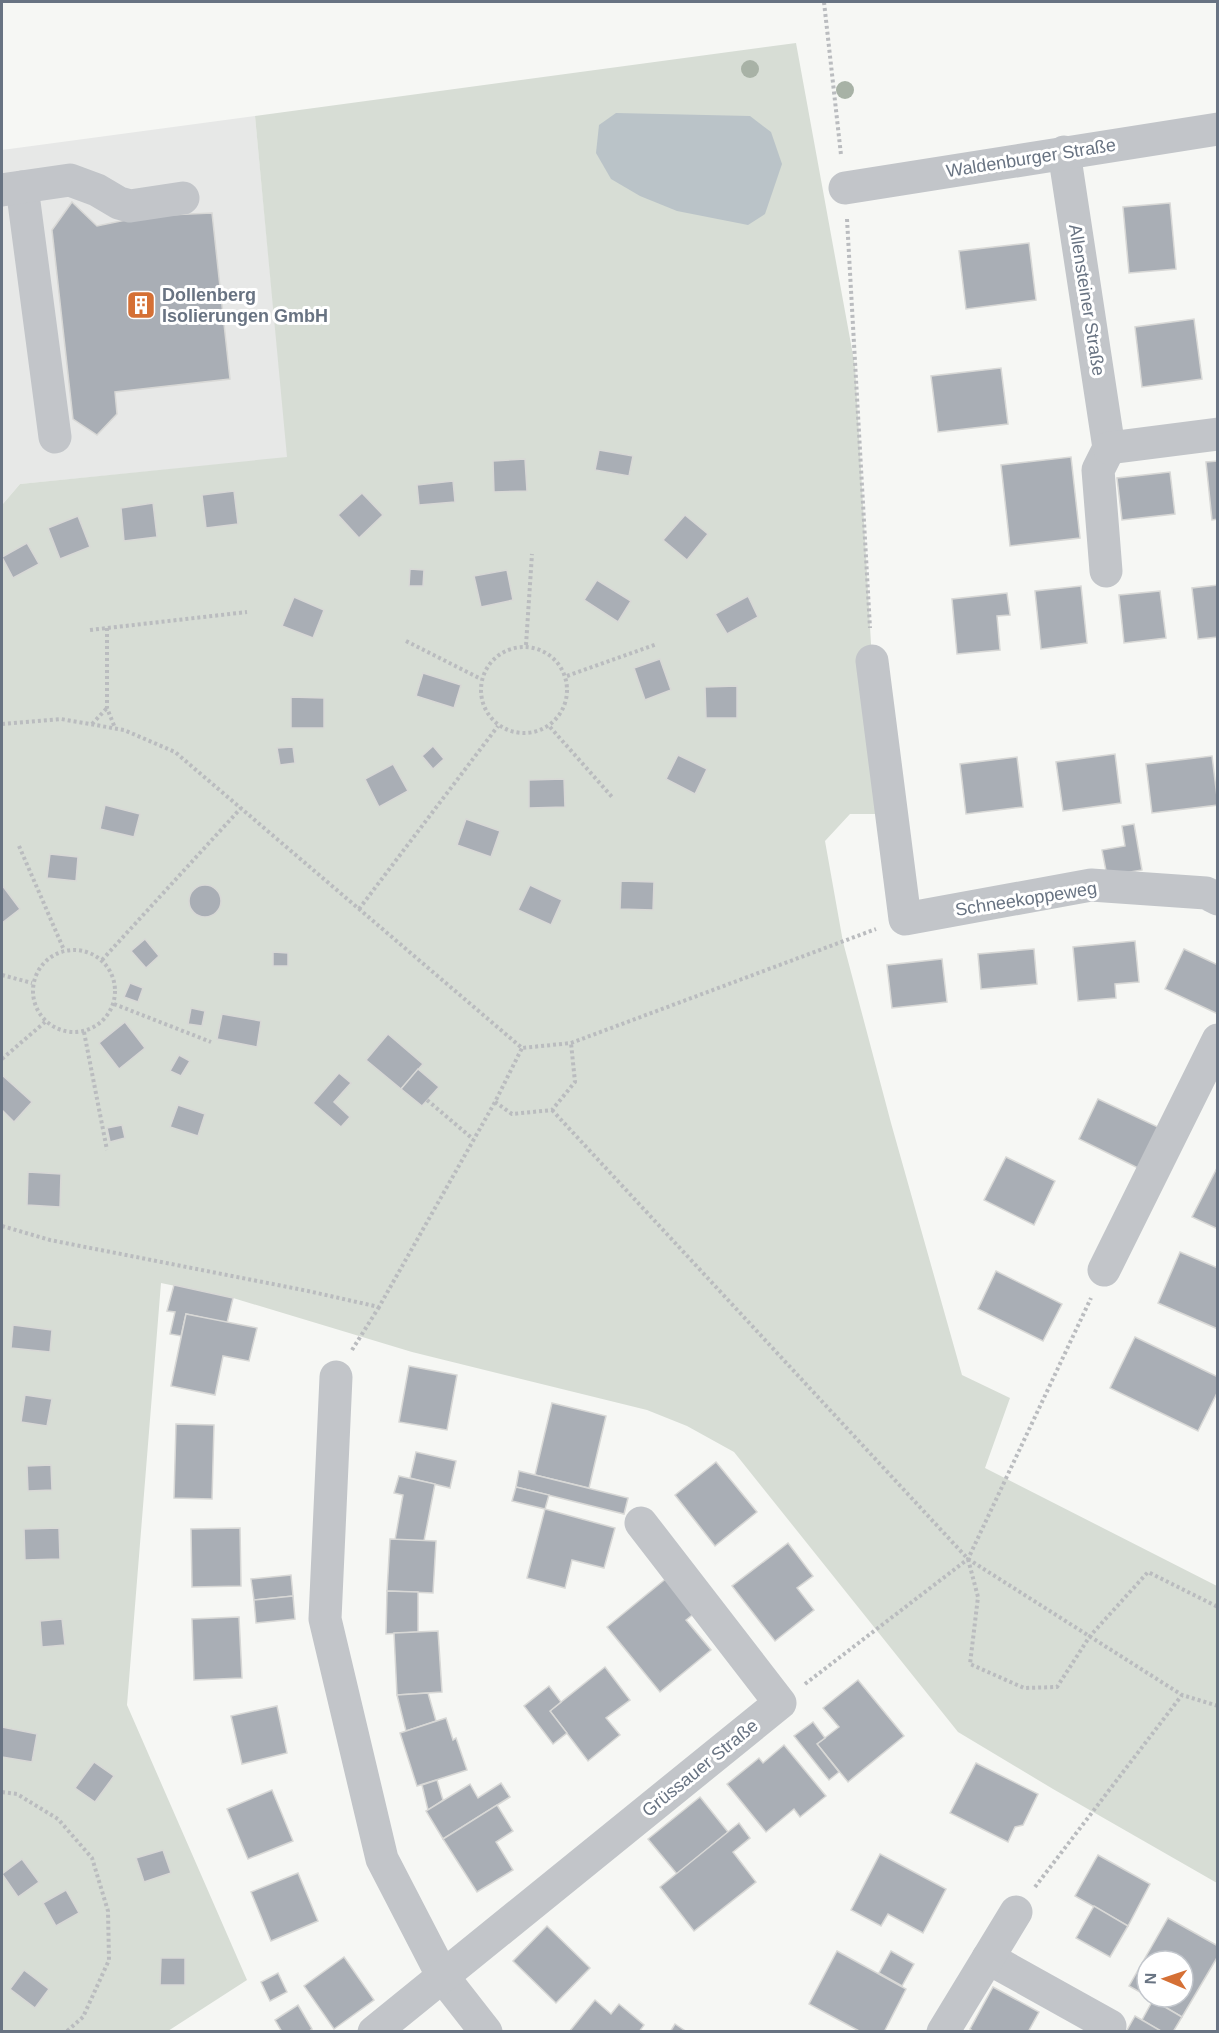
<svg xmlns="http://www.w3.org/2000/svg" width="1219" height="2033" viewBox="0 0 1219 2033" font-family="Helvetica,sans-serif">
<style>
.built{fill:#e7e8e7}
.green{fill:#d7ddd5}
.water{fill:#bac3c8}
.building{fill:#a9aeb5;stroke:#d8d8d6;stroke-width:1.5}
.lines{fill:none;stroke-linecap:round;stroke-linejoin:round}
.path{stroke:#babcbf;stroke-width:4;stroke-dasharray:3 3;stroke-linecap:butt}
.minor{stroke:#c2c5c9;stroke-width:33}
.tree{fill:#a8b2a6}
.labels{text-anchor:middle;stroke-width:6;stroke-linejoin:round;paint-order:stroke}
.street-label{font-size:18px;fill:#687382;stroke:#fff}
.poi-label{font-size:18px;font-weight:bold;fill:#687382;stroke:#fff;text-anchor:start}
</style>
<rect width="100%" height="100%" fill="#f6f7f4"/>
<!-- built -->
<polygon class="built" points="255,116 288,458 20,484 2,505 2,150"/>
<!-- green -->
<polygon class="green" points="796,43 855,366 872,661 891,814 850,814 825,841 843,942 891,1123 962,1375 1010,1398 985,1468 1217,1586 1217,1883 1053,1789 958,1732 734,1452 687,1426 647,1410 412,1352 233,1298 161,1283 127,1705 247,1980 168,2031 2,2031 2,505 20,484 287,457 255,116"/>
<!-- water -->
<polygon class="water" points="616,113 750,116 771,132 782,164 765,214 748,225 677,211 640,196 611,179 596,153 599,125"/>
<!-- building -->
<g class="building">
<polygon points="72,202 97,226 145,216 212,213 230,379 115,392 117,414 97,435 73,419 52,230"/>
<polygon points="1170,203 1176,269 1129,273 1123,207"/>
<polygon points="1029,243 1036,300 966,309 959,251"/>
<polygon points="1194,319 1202,379 1142,387 1135,327"/>
<polygon points="1001,368 1008,424 938,432 931,376"/>
<polygon points="599,450 633,456 629,476 595,470"/>
<polygon points="1071,457 1080,538 1010,546 1001,465"/>
<polygon points="525,459 527,491 494,492 493,461"/>
<polygon points="1218,461 1218,519 1212,520 1206,462"/>
<polygon points="1170,472 1175,514 1122,520 1117,478"/>
<polygon points="453,481 455,502 419,505 417,485"/>
<polygon points="234,491 238,524 206,528 202,495"/>
<polygon points="362,493 383,515 359,538 338,515"/>
<polygon points="153,503 157,537 124,541 121,508"/>
<polygon points="685,515 708,534 687,560 663,540"/>
<polygon points="78,516 90,547 60,559 48,528"/>
<polygon points="27,543 39,564 13,578 2,557"/>
<polygon points="410,569 424,570 423,586 409,586"/>
<polygon points="507,570 513,600 481,607 474,576"/>
<polygon points="597,580 631,601 618,622 584,600"/>
<polygon points="1218,585 1218,637 1198,639 1192,588"/>
<polygon points="1081,586 1087,643 1041,649 1035,591"/>
<polygon points="1160,591 1166,638 1124,643 1119,595"/>
<polygon points="1007,593 1010,615 997,616 1000,650 957,654 952,599"/>
<polygon points="748,596 758,617 727,634 715,614"/>
<polygon points="294,597 324,610 313,638 282,626"/>
<polygon points="660,659 671,690 645,700 634,668"/>
<polygon points="423,673 461,685 454,708 416,696"/>
<polygon points="737,686 737,718 706,718 705,687"/>
<polygon points="291,697 324,698 324,728 291,728"/>
<polygon points="433,746 444,759 433,769 422,756"/>
<polygon points="293,747 295,763 280,765 277,748"/>
<polygon points="1115,754 1121,803 1063,811 1056,762"/>
<polygon points="678,755 707,769 695,794 666,779"/>
<polygon points="1212,756 1218,805 1152,813 1146,764"/>
<polygon points="1017,757 1023,807 966,814 960,764"/>
<polygon points="393,764 408,791 379,807 365,779"/>
<polygon points="564,779 565,807 529,808 529,780"/>
<polygon points="105,805 140,814 134,837 100,829"/>
<polygon points="466,819 500,831 491,857 457,845"/>
<polygon points="1134,824 1142,870 1107,876 1102,850 1125,846 1122,826"/>
<polygon points="50,854 78,857 76,881 47,878"/>
<polygon points="621,881 654,882 653,910 620,909"/>
<circle cx="205" cy="901" r="16"/>
<polygon points="2,885 20,909 2,923"/>
<polygon points="530,885 562,900 551,925 518,910"/>
<polygon points="145,939 159,956 146,968 131,951"/>
<polygon points="1135,941 1139,982 1115,984 1116,998 1078,1001 1073,947"/>
<polygon points="1034,949 1037,984 981,989 978,954"/>
<polygon points="1184,949 1218,965 1218,1014 1165,989"/>
<polygon points="273,952 288,953 288,966 273,966"/>
<polygon points="942,959 947,1002 892,1008 887,965"/>
<polygon points="130,983 143,988 138,1002 124,997"/>
<polygon points="191,1008 205,1011 202,1026 188,1024"/>
<polygon points="222,1014 261,1021 257,1047 217,1039"/>
<polygon points="125,1022 145,1048 119,1069 99,1043"/>
<polygon points="388,1034 423,1064 401,1089 366,1060"/>
<polygon points="179,1055 190,1061 181,1076 170,1071"/>
<polygon points="418,1069 439,1087 422,1106 401,1089"/>
<polygon points="339,1073 351,1083 334,1102 350,1117 341,1127 313,1103"/>
<polygon points="2,1075 32,1102 14,1122 2,1110"/>
<polygon points="1098,1099 1160,1128 1140,1169 1079,1139"/>
<polygon points="178,1105 205,1114 198,1136 170,1127"/>
<polygon points="122,1125 125,1138 110,1142 107,1128"/>
<polygon points="1006,1157 1055,1181 1034,1225 984,1200"/>
<polygon points="1218,1166 1218,1229 1192,1217"/>
<polygon points="28,1172 61,1174 60,1207 27,1205"/>
<polygon points="1180,1252 1218,1268 1218,1329 1158,1303"/>
<polygon points="996,1271 1062,1304 1043,1341 978,1309"/>
<polygon points="174,1285 233,1298 227,1323 186,1314 181,1336 170,1334 175,1312 167,1311"/>
<polygon points="186,1314 257,1328 249,1361 223,1356 215,1395 171,1386"/>
<polygon points="13,1325 52,1330 50,1352 11,1348"/>
<polygon points="1135,1337 1218,1377 1218,1391 1198,1431 1110,1388"/>
<polygon points="409,1366 457,1375 447,1430 399,1422"/>
<polygon points="25,1395 52,1399 47,1426 21,1422"/>
<polygon points="552,1403 606,1416 589,1488 535,1475"/>
<polygon points="176,1424 214,1425 212,1499 174,1498"/>
<polygon points="416,1452 456,1461 450,1488 410,1478"/>
<polygon points="716,1462 757,1512 715,1546 675,1495"/>
<polygon points="51,1465 52,1490 28,1491 27,1466"/>
<polygon points="519,1471 628,1498 624,1514 516,1487"/>
<polygon points="399,1476 435,1484 424,1541 395,1540 403,1495 394,1493"/>
<polygon points="516,1487 549,1495 545,1509 512,1501"/>
<polygon points="545,1509 615,1528 604,1568 572,1560 565,1588 527,1578"/>
<polygon points="59,1528 60,1559 25,1560 24,1529"/>
<polygon points="240,1528 241,1586 192,1587 191,1529"/>
<polygon points="390,1539 436,1541 433,1593 387,1591"/>
<polygon points="788,1543 813,1576 797,1588 814,1610 775,1641 732,1586"/>
<polygon points="291,1575 293,1596 254,1600 251,1579"/>
<polygon points="668,1577 696,1612 686,1620 711,1650 660,1692 607,1627"/>
<polygon points="387,1591 418,1592 418,1632 386,1634"/>
<polygon points="293,1596 295,1619 256,1623 254,1600"/>
<polygon points="239,1617 242,1678 194,1680 192,1619"/>
<polygon points="62,1619 65,1645 42,1647 40,1621"/>
<polygon points="438,1631 442,1692 397,1695 394,1633"/>
<polygon points="605,1667 630,1700 606,1718 620,1735 588,1761 550,1711"/>
<polygon points="858,1680 904,1736 848,1782 817,1744 839,1727 823,1708"/>
<polygon points="549,1686 561,1702 550,1711 567,1733 553,1744 524,1706"/>
<polygon points="428,1693 436,1721 406,1731 397,1695"/>
<polygon points="277,1706 287,1753 242,1764 231,1716"/>
<polygon points="446,1718 453,1740 456,1738 467,1770 417,1786 400,1733"/>
<polygon points="813,1722 825,1738 817,1744 839,1772 829,1780 794,1736"/>
<polygon points="2,1727 37,1734 32,1762 2,1757"/>
<polygon points="784,1745 826,1796 800,1817 794,1809 766,1832 727,1784 759,1758 763,1763"/>
<polygon points="94,1762 114,1776 95,1802 75,1788"/>
<polygon points="976,1763 1038,1794 1023,1825 1015,1827 1008,1842 950,1813"/>
<polygon points="437,1780 443,1800 428,1810 422,1785"/>
<polygon points="501,1783 510,1797 443,1839 426,1811 470,1784 478,1798"/>
<polygon points="272,1790 293,1841 248,1859 227,1809"/>
<polygon points="700,1797 728,1832 677,1874 648,1839"/>
<polygon points="497,1805 513,1831 496,1842 513,1870 477,1892 443,1839"/>
<polygon points="739,1823 750,1838 733,1852 756,1882 694,1931 660,1887"/>
<polygon points="163,1850 171,1873 144,1882 136,1858"/>
<polygon points="880,1854 946,1889 923,1933 888,1914 881,1926 851,1910"/>
<polygon points="1098,1855 1150,1884 1128,1926 1075,1896"/>
<polygon points="22,1859 39,1882 18,1897 2,1874"/>
<polygon points="298,1873 318,1921 271,1941 251,1892"/>
<polygon points="66,1890 79,1913 56,1926 43,1903"/>
<polygon points="1094,1906 1128,1926 1110,1957 1076,1938"/>
<polygon points="1168,1918 1218,1946 1218,1956 1182,2017 1148,1997 1183,1997 1183,1961 1147,1961 1147,1996 1129,1986"/>
<polygon points="547,1926 590,1968 556,2003 513,1961"/>
<polygon points="837,1951 906,1989 884,2032 861,2032 809,2004"/>
<polygon points="891,1951 914,1964 902,1986 879,1973"/>
<polygon points="344,1957 374,2000 334,2029 304,1986"/>
<polygon points="161,1958 185,1958 185,1985 160,1985"/>
<polygon points="24,1970 49,1989 35,2008 10,1989"/>
<polygon points="278,1973 287,1992 270,2001 261,1982"/>
<polygon points="993,1987 1039,2012 1028,2032 974,2032 970,2029"/>
<polygon points="595,2000 611,2014 619,2004 644,2025 639,2032 569,2032"/>
<polygon points="1153,2000 1182,2017 1173,2032 1162,2032 1142,2020"/>
<polygon points="298,2005 312,2029 308,2032 282,2032 275,2020"/>
<polygon points="1135,2016 1161,2031 1161,2032 1126,2032"/>
<polygon points="675,2024 687,2032 670,2032"/>
</g>
<g class="lines">
<!-- path -->
<g class="path">
<polyline points="824,2 841,155"/>
<polyline points="847,219 870,628"/>
<polyline points="107,628 107,708 115,728"/>
<polyline points="90,630 247,612"/>
<polyline points="406,641 481,679"/>
<polyline points="526,645 532,554"/>
<circle cx="524" cy="690" r="43"/>
<polyline points="567,676 657,644"/>
<polyline points="2,724 61,719 124,730 175,752 522,1048 571,1043 876,929"/>
<polyline points="92,724 107,708"/>
<polyline points="550,727 613,798"/>
<polyline points="19,846 64,950"/>
<polyline points="359,909 498,726"/>
<circle cx="74" cy="991" r="41"/>
<polyline points="102,960 241,808"/>
<polyline points="2,975 32,983"/>
<polyline points="114,1004 211,1042"/>
<polyline points="84,1032 107,1150"/>
<polyline points="2,1059 45,1022"/>
<polyline points="427,1100 473,1139"/>
<polyline points="495,1102 512,1114 552,1110 575,1082 571,1043"/>
<polyline points="552,1110 968,1559 1182,1695 1218,1706"/>
<polyline points="2,1226 50,1240 308,1291 379,1307 495,1102 522,1048"/>
<polyline points="352,1350 379,1307"/>
<polyline points="968,1559 978,1597 970,1664 1024,1688 1057,1687 1090,1636 1148,1572 1218,1607"/>
<polyline points="805,1684 968,1559 1091,1298"/>
<polyline points="2,1792 17,1794 58,1819 92,1858 108,1911 109,1960 83,2017 66,2032"/>
<polyline points="1035,1887 1182,1695"/>
</g>
<!-- minor -->
<g class="minor">
<polyline points="1064,152 1109,448 1098,470 1106,571"/>
<polyline points="22,187 55,437"/>
<polyline points="845,188 1218,129"/>
<polyline points="2,190 70,180 97,190 119,203 130,206 183,198"/>
<polyline points="1109,448 1218,434"/>
<polyline points="872,661 905,919 1091,885 1206,893 1218,899"/>
<polyline points="1104,1270 1218,1040"/>
<polyline points="336,1377 325,1619 382,1859 443,1977 486,2032"/>
<polyline points="988,1958 1110,2026"/>
<polyline points="374,2032 780,1703 641,1523"/>
<polyline points="943,2032 1016,1912"/>
</g>
</g>
<!-- trees -->
<g class="tree">
<circle cx="750" cy="69" r="9"/>
<circle cx="845" cy="90" r="9"/>
</g>
<!-- icons -->
<defs>
<g id="building-square" transform="scale(1.5)"><rect x="-9" y="-9" width="18" height="18" rx="4" fill="#d57035" stroke="#fff"/><path d="M-4-6H4V6H1V3H-1V6H-4ZM-2.5-4.3h1.7v1.8h-1.7ZM.8-4.3h1.7v1.8H.8ZM-2.5-1h1.7V.8h-1.7ZM.8-1h1.7V.8H.8Z" fill="#fff"/></g>
</defs>
<g fill-rule="evenodd">
<use href="#building-square" x="141" y="305"/>
</g>
<g class="labels">
<!-- street labels -->
<g class="street-label">
<text transform="translate(1031 158) rotate(-9)" y="6">Waldenburger Straße</text>
<text transform="translate(1087 300) rotate(81)" y="6">Allensteiner Straße</text>
<text transform="translate(1026 899) rotate(-9)" y="6">Schneekoppeweg</text>
<text transform="translate(700 1768) rotate(-39)" y="6">Grüssauer Straße</text>
</g>
<!-- poi labels -->
<g class="poi-label">
<text x="162" y="301">Dollenberg<tspan x="162" dy="21">Isolierungen GmbH</tspan></text>
</g>
</g>
<!-- border -->
<rect width="1219" height="2033" fill="none" stroke="#687382" stroke-width="6"/>
<!-- north arrow -->
<g transform="translate(1165 1979) rotate(272)"><circle r="28" fill="#ffffff" stroke="#c3c7cd" stroke-width="1.5"/>
<path d="M0-4.5L10 22L0 15L-10 22Z" fill="#d57035"/>
<text y="-9" font-size="16" font-weight="bold" text-anchor="middle" fill="#687382">N</text>
</g>
</svg>
